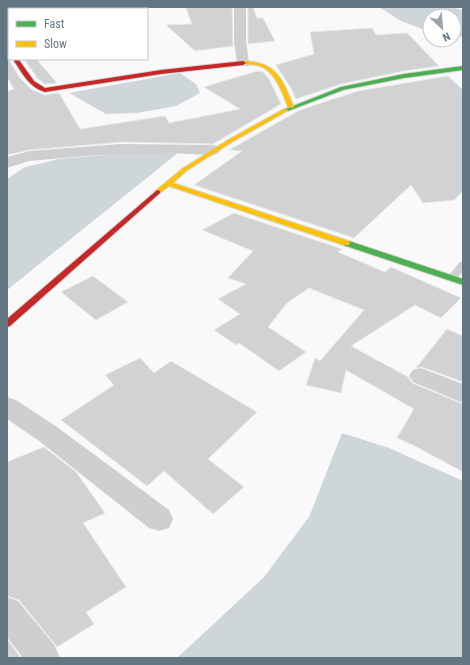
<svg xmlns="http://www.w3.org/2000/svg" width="470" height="665" viewBox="0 0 470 665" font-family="'Roboto Condensed',sans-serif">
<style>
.water{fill:#ced6d9}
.building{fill:#d0d2d3;stroke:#e8e8e8}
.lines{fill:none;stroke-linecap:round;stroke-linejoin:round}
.fast-casing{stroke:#d5d6d7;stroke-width:2}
.slow-casing{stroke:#d5d6d7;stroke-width:2}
.jam-casing{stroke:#d5d6d7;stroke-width:2}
.lane{fill:#cecfd0;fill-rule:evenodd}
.street{fill:#cecfd0;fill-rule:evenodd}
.fast{fill:#4caf50;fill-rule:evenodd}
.slow{fill:#ffc107;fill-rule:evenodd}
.jam{fill:#c62828;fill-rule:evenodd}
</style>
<rect width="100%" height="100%" fill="#f9f9f9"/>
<!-- water -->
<g class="water">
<polygon points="69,7 143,7 143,9 70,9"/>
<polygon points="379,7 451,7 463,10 463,37 454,36 454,16 430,16 430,32 401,21"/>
<polygon points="180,73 196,84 200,93 176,106 137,113 106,114 69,93"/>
<polygon points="136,152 178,153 7,290 7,179 25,167 59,159"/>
<polygon points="342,433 389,448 463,481 463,658 177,658 264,577 309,517"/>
</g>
<!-- building -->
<g class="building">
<polygon points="206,7 232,7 233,46 195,51 166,25 192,24 186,8"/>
<polygon points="246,7 253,7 257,18 263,18 275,41 248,44 248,9"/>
<polygon points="372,28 376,35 407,33 439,66 404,71 341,84 296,99 291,88 276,65 314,54 310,32"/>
<polygon points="7,59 10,59 10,62 20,78 32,90 45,95 59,93 80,129 165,116 169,123 240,109 204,87 257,71 263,72 269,79 281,104 213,144 123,142 29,150 7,155 7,91 14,89 7,77"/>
<polygon points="24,59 36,59 57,83 45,84 38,79"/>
<polygon points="448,76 463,90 463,191 454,200 423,203 411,185 354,238 194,185 242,151 229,150 298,111 318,104 358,91"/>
<polygon points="234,213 342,249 338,252 385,272 391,267 461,298 441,318 415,305 351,346 408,377 412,383 463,404 463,472 415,446 397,438 414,409 346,370 341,393 306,385 315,358 320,361 364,310 309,288 287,303 268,327 306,352 279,371 239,343 236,345 214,330 240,314 218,299 246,284 228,278 253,251 202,230"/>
<polygon points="93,276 128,302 96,320 61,292"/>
<polygon points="447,329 463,336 463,382 422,367 416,368"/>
<polygon points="140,358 154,373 171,361 257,412 208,459 244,487 213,514 164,471 147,486 61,420 114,385 105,375"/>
<polygon points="44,447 76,472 105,513 83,523 126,587 86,612 94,624 57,647 19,600 7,596 7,462"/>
<polygon points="7,639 21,658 7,658"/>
</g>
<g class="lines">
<!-- fast casing -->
<g class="fast-casing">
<g id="fast">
<polygon points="463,66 463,70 404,78 343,90 288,111 283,110 341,87 404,74"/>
<polygon points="343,241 349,241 463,279 463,285 343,245 342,243"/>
</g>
</g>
<!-- slow casing -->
<g class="slow-casing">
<g id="slow">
<path d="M243,61C277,62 282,79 294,107L293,108L288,107C283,94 275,71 260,66C254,64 247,65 241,64L240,63Z"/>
<polygon points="284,109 289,110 232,142 186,171 173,183 349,241 350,243 349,245 343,245 169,186 160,193 156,193 154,192 182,169 228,140"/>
</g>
</g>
<!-- jam casing -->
<g class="jam-casing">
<g id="jam">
<path d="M15,60H19L34,81L45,88L161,70L243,61L246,63L243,65L161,74L45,92C29,87 23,74 14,61Z"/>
<polygon points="158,190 160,191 160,193 10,326 7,327 7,319 156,191"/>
</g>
</g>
<!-- lane -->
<polygon class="lane" points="463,261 463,271 456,280 448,280 447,278 448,276 460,262"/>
<!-- street -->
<g class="street">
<polygon points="234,7 244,7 246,9 246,41 249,63 248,66 238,66 237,63 234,41"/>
<polygon points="121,144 213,145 219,147 221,150 219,153 213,155 167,153 98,155 29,161 7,168 7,157 29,151"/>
<polygon points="421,368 463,384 463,403 413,382 409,376 413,370"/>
<polygon points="7,397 16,400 57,427 169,510 173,519 169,528 159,531 149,528 39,441 7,419"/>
<polygon points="7,597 18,601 55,646 60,658 23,658 7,637"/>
</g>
<!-- fast -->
<use href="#fast" class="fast"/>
<!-- slow -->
<use href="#slow" class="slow"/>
<!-- jam -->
<use href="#jam" class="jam"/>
</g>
<!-- border -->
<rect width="470" height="665" fill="none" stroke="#657683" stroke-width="16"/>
<!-- legend -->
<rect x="8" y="8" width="140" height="52" fill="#ffffff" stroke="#c1c8cd"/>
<rect x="16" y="21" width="20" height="6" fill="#4caf50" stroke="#c1c8cd"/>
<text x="44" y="28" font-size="12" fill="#657683">Fast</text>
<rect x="16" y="41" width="20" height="6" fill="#ffc107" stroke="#c1c8cd"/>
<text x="44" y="48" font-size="12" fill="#657683">Slow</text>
<!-- north arrow -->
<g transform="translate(442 28) rotate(154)"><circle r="19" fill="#ffffff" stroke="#c1c8cd"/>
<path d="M0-3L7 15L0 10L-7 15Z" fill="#99a4ac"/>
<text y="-6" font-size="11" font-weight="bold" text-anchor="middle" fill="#657683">N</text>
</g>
</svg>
